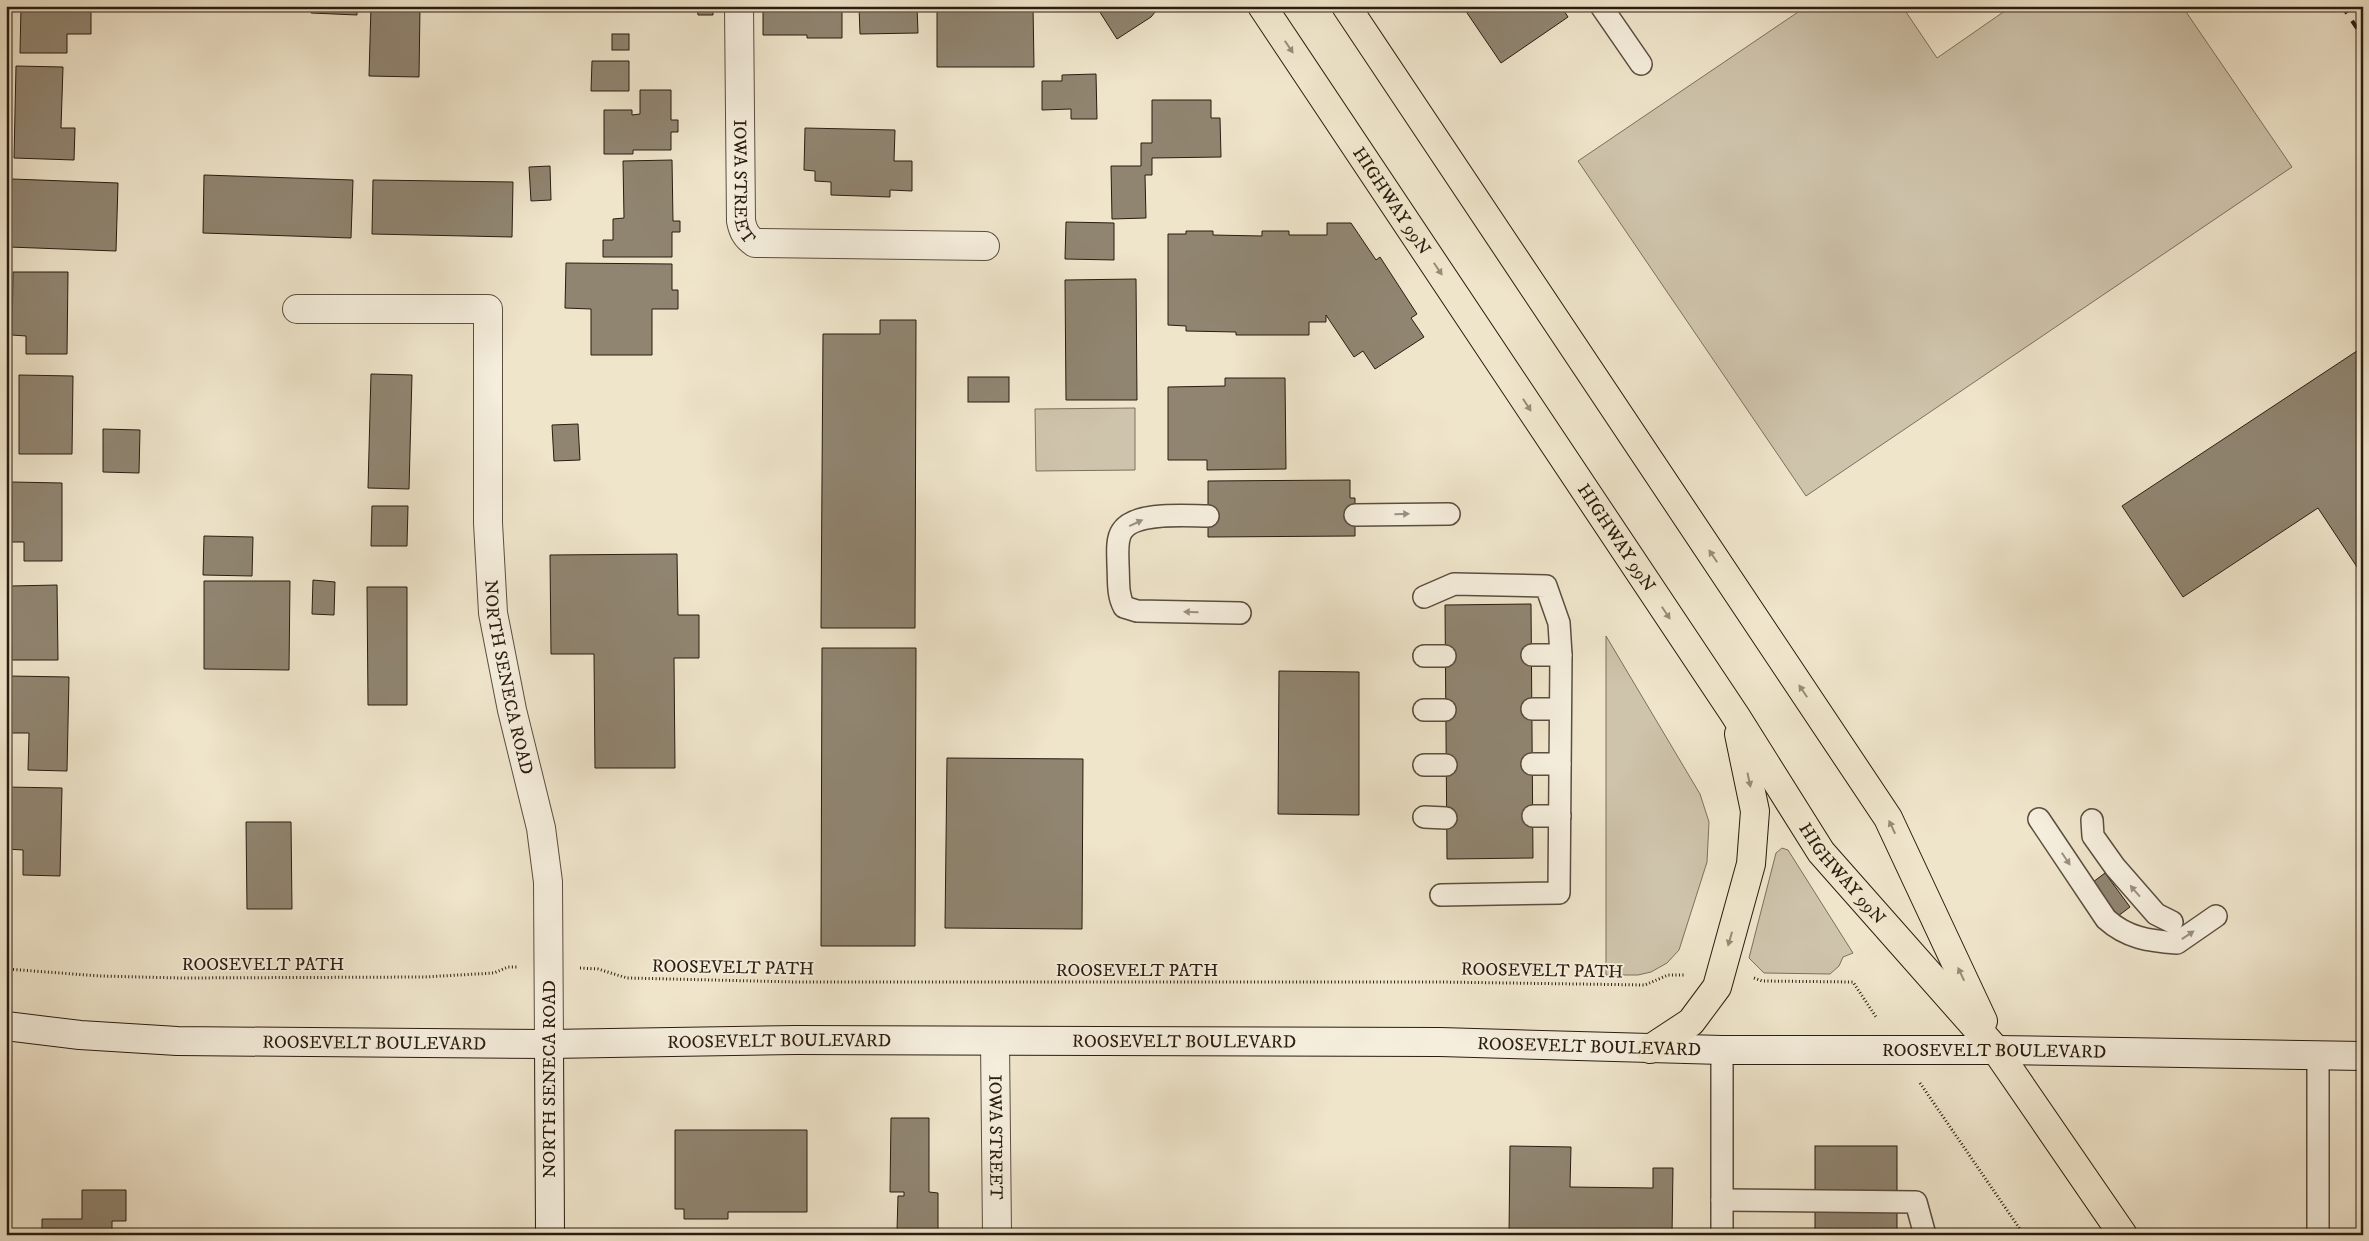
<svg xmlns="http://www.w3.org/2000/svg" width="2369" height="1241" viewBox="0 0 2369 1241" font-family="'IM FELL DW Pica',serif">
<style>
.green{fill:#cec3ab;stroke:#7c705e}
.building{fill:#908571;stroke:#2a1c10}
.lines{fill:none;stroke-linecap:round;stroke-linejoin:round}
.lane-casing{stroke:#5b4e3f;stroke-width:24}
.street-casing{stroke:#5b4e3f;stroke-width:30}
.secondary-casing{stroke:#2a1c10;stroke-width:30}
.primary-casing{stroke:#2a1c10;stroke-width:30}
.path{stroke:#2a1c10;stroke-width:3;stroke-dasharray:1 2.5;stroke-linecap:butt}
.lane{stroke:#f5eedd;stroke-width:21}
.street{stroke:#f5eedd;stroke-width:28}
.secondary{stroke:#f5eedd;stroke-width:28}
.primary{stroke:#efe5cb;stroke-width:28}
.rail{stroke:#2a1c10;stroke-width:4;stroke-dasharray:9 9;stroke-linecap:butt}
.oneway{fill:#968b77}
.oneway2{fill:#9a9081}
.labels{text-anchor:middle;stroke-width:4;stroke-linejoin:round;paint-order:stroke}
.street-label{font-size:18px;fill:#2a1c10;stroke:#f5eedd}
</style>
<rect width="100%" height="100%" fill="#efe5cb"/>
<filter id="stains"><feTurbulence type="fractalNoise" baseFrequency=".004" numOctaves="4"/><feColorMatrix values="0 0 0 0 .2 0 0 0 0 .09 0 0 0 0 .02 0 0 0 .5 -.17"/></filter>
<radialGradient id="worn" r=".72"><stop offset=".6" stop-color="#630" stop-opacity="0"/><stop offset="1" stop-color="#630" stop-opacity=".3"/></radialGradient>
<!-- green -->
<g class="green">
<polygon points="1807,6 1902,6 1937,58 2012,6 2182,6 2292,167 1806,496 1578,161"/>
<polygon points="1135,408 1135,470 1036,471 1035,409"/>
<polygon points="1606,636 1700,794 1709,822 1707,862 1679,950 1667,963 1651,972 1638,975 1606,975"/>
<polygon points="1782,848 1788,850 1853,953 1843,957 1839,966 1830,974 1764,973 1749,958 1776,853"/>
</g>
<!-- building -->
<g class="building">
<polygon points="21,6 91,6 91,34 67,34 67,53 20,53"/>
<polygon points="312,6 357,6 357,15 311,13"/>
<polygon points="371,6 420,7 419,77 369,76"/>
<polygon points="697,6 713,6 713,15 698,15"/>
<polygon points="763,6 842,6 842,38 807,38 807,35 763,35"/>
<polygon points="859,6 917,6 918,33 860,34"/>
<polygon points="937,6 1033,6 1034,67 937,67"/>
<polygon points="1096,6 1160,6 1151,17 1117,39"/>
<polygon points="1561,6 1568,17 1501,63 1463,7"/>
<rect x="612" y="34" width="17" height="16"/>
<polygon points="592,61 629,61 629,91 591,91"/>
<polygon points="16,66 63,67 61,128 75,128 74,160 14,158"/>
<polygon points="1096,74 1097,119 1071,119 1071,109 1042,110 1042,81 1062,81 1062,75"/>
<polygon points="640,90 671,90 671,120 678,120 678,132 671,132 671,150 633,150 633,154 604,154 604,110 632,110 632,115 640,114"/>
<polygon points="1152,100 1211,100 1211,118 1220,118 1221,157 1152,158 1152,175 1145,175 1146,218 1112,219 1111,166 1141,166 1141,143 1152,143"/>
<polygon points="805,128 895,130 894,161 912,161 912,191 890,190 890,197 831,195 831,182 815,181 815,171 804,170"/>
<polygon points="672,160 673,221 680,221 680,232 672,232 672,257 603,257 603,240 613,240 613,219 624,218 623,161"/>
<polygon points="550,166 551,200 531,201 529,167"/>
<polygon points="204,175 353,180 351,238 203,233"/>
<polygon points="12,179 118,183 116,251 9,247"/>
<polygon points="373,180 513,182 512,237 372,234"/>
<polygon points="1066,222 1114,223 1114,260 1065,259"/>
<polygon points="1327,223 1351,223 1376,260 1380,257 1417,314 1411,318 1424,337 1375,369 1363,351 1354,357 1326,315 1326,322 1309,322 1309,335 1236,335 1236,332 1186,331 1186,326 1168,325 1168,234 1186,234 1186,231 1213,231 1213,235 1262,236 1262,231 1289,231 1289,235 1327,235"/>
<polygon points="566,263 672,264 672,290 678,290 678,309 652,309 652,355 591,355 591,309 565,308"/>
<polygon points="13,272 68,272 67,354 26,354 26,336 12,335"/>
<polygon points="1136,279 1137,400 1066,400 1065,280"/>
<polygon points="880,320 916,320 915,628 821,628 823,334 880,334"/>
<polygon points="2363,347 2363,576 2318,508 2183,597 2122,506"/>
<polygon points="371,374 412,375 409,489 368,488"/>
<polygon points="19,375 73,376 72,454 19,454"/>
<rect x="968" y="377" width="41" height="25"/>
<polygon points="1225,378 1285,378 1286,469 1207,470 1207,460 1168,460 1168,387 1225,386"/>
<polygon points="578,424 580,460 554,461 552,425"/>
<polygon points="103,429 140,430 139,473 103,472"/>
<polygon points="1350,480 1350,498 1355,498 1355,536 1208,537 1208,481"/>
<polygon points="12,482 62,483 62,561 24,561 24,542 12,542"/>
<polygon points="372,506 408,506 407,546 371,546"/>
<polygon points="204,536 253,537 252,576 203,575"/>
<polygon points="677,554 678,615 699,615 699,658 674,658 675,768 595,768 594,654 551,654 550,555"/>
<polygon points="313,580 335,582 334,615 312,614"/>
<polygon points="204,581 290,581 289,670 204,669"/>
<polygon points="57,585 58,660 12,660 11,586"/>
<polygon points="367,587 407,587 407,705 368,705"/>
<polygon points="1531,604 1533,858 1447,859 1445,605"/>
<polygon points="822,648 916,648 915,946 821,946"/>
<polygon points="1279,671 1359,672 1359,815 1278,814"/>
<polygon points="9,676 69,677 67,771 28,770 29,733 7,733"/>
<polygon points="947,758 1083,759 1082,929 945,928"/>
<polygon points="6,787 62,788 60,876 23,875 23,850 6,849"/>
<polygon points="246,822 291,822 292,909 247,909"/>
<polygon points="2105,873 2130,907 2118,916 2093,882"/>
<polygon points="891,1118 929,1118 929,1192 938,1193 938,1230 897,1230 898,1196 904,1196 904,1192 890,1192"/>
<polygon points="675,1130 807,1130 807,1212 728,1212 728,1219 684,1219 684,1209 675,1209"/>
<polygon points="1510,1146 1571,1147 1570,1187 1653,1188 1653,1168 1673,1168 1672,1235 1509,1235"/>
<rect x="1815" y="1146" width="82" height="89"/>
<polygon points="82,1190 126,1190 126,1221 112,1221 112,1235 42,1235 42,1219 82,1219"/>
<rect x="194" y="1230" width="16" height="5"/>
</g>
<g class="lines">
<!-- lane casing -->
<g class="lane-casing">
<g id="lane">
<polyline points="1601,6 1641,64"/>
<polyline points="1355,515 1449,514"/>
<path d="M1208,516C1187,516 1135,511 1122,531C1116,540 1118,555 1118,565C1119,580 1117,594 1124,607L1137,611L1240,613"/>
<polyline points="1424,597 1454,584 1546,586 1559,623 1561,655 1559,893 1441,895"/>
<polyline points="1532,655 1561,655"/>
<polyline points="1424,656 1445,656"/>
<polyline points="1532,709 1560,709"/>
<polyline points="1424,710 1445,710"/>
<polyline points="1532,764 1560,764"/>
<polyline points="1424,765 1446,765"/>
<polyline points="1533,816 1560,816"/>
<polyline points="1424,817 1446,818"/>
<path d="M2039,819L2106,919C2127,938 2149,941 2177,943L2216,916"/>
<polyline points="2092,820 2093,836 2115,867 2156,914 2172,922"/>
<polyline points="2318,1055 2318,1235"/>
<polyline points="1722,1200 1916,1202 1925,1235"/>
<polyline points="1722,1235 1722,1050"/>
</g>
</g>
<!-- street casing -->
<g class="street-casing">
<g id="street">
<path id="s1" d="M739,6L741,221C743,231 746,237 755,243L985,246"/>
<path id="s2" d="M297,309H488V523L493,613L512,710L541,828L548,882L549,1044"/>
<path id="s3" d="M995,1041L997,1235"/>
</g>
</g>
<!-- secondary casing -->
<g class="secondary-casing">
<g id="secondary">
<path id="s4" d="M6,1026L80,1035L177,1041L549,1044L796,1040L1440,1042L1722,1050H1996L2363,1056"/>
<polyline points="549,1044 550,1235"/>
</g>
</g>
<!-- primary casing -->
<g class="primary-casing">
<g id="primary">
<path id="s5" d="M1262,6L1735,715L1821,852L1996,1050L2123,1235"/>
<polyline points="1346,6 1888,818 1983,1021"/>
<polyline points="1650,1049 1691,1022 1717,987 1751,864 1755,811 1739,734"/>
</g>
</g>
<!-- path -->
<g class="path">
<polyline points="580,968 598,969 627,978 795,982 1440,982 1645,985 1668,975 1685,975"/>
<polyline points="6,969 101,976 180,978 424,977 494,973 508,967 517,967"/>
<polyline points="1754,978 1762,981 1853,982 1876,1017"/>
<polyline points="1920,1083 2024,1235"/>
</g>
<!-- lane -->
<use href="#lane" class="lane"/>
<!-- street -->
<use href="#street" class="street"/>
<!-- secondary -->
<use href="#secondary" class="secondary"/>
<!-- primary -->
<use href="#primary" class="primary"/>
<!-- rail -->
<polyline class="rail" points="2342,6 2363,37"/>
</g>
<!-- one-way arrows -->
<defs><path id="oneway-solid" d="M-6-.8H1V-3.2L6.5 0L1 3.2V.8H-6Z" transform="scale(1.25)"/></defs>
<g class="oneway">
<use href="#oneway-solid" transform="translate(1289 47) rotate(56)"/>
<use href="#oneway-solid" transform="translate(1438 269) rotate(56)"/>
<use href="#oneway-solid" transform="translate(1527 405) rotate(57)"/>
<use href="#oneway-solid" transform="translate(1713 556) rotate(-124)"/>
<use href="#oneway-solid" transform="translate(1666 613) rotate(56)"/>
<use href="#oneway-solid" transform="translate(1803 691) rotate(-124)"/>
<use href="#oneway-solid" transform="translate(1749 780) rotate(78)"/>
<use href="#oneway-solid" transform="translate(1892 827) rotate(-115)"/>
<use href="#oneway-solid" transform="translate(1730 939) rotate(106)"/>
<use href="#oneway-solid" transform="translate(1961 974) rotate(-115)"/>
</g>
<g class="oneway2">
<use href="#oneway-solid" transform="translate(1402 514) rotate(-1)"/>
<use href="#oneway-solid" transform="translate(1136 523) rotate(-25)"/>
<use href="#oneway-solid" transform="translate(1191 612) rotate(-179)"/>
<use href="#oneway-solid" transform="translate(2066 859) rotate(56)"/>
<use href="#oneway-solid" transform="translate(2135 891) rotate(-131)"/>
<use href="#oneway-solid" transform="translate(2188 935) rotate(-34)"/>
</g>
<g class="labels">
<!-- street labels -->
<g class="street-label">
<text dy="6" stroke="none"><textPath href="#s1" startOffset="176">IOWA STREET</textPath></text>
<text dy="6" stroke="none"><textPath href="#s5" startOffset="234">HIGHWAY 99N</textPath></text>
<text dy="6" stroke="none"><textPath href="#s5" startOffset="639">HIGHWAY 99N</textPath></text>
<text dy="6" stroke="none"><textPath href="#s2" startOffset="561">NORTH SENECA ROAD</textPath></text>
<text dy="6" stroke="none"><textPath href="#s5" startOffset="1044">HIGHWAY 99N</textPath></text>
<text x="263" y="970">ROOSEVELT PATH</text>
<text transform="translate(733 967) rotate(1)" y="6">ROOSEVELT PATH</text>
<text x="1137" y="976">ROOSEVELT PATH</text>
<text transform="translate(1542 970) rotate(1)" y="6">ROOSEVELT PATH</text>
<text dy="6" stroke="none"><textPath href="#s4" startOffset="774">ROOSEVELT BOULEVARD</textPath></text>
<text dy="6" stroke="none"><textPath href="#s4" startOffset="1179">ROOSEVELT BOULEVARD</textPath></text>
<text dy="6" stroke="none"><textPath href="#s4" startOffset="369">ROOSEVELT BOULEVARD</textPath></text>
<text dy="6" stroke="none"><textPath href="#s4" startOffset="1584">ROOSEVELT BOULEVARD</textPath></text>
<text dy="6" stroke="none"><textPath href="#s4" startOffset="1989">ROOSEVELT BOULEVARD</textPath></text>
<text transform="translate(549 1079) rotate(-90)" y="6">NORTH SENECA ROAD</text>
<text dy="6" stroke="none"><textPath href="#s3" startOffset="96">IOWA STREET</textPath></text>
</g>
</g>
<!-- margin -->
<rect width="2369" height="1241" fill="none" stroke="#efe5cb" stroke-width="25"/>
<rect x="8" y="8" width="2354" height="1226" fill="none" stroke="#2a1c10" stroke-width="2.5"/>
<rect x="12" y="12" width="2344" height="1216" fill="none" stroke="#2a1c10"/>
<rect width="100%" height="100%" filter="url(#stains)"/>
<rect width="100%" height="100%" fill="url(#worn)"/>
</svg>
